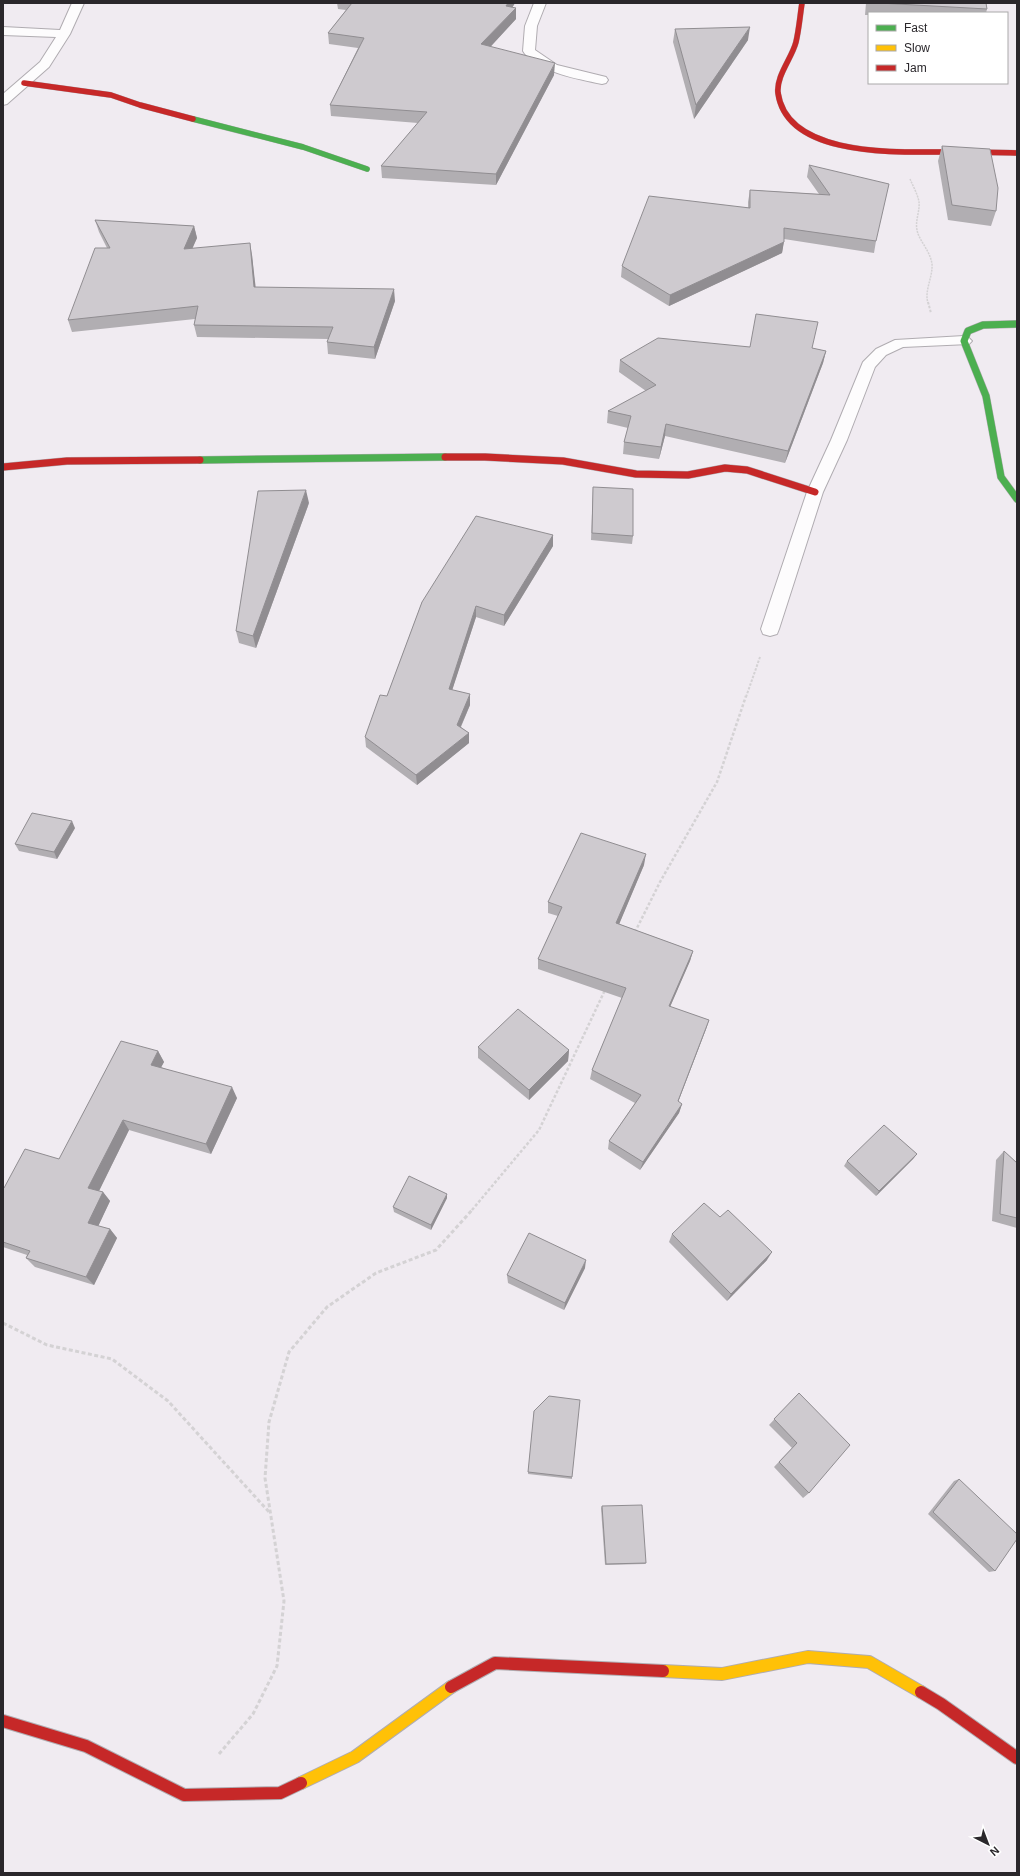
<svg xmlns="http://www.w3.org/2000/svg" width="1020" height="1876" viewBox="0 0 1020 1876" font-family="Helvetica,sans-serif">
<style>
.lines{fill:none;stroke-linecap:round;stroke-linejoin:round}
.street-casing{stroke:#b0acb1;stroke-width:2}
.fast-far1-casing{stroke:#b0acb1;stroke-width:6}
.fast-casing{stroke:#b0acb1;stroke-width:8}
.slow-casing{stroke:#b0acb1;stroke-width:14}
.jam-far2-casing{stroke:#b0acb1;stroke-width:6}
.jam-far1-casing{stroke:#b0acb1;stroke-width:8}
.jam-casing{stroke:#b0acb1;stroke-width:14}
.path-far3{stroke:#d4d2d4;stroke-width:1.5;stroke-dasharray:2 1;stroke-linecap:butt}
.path-far2{stroke:#d4d2d4;stroke-width:2;stroke-dasharray:2.5 1.5;stroke-linecap:butt}
.path-far1{stroke:#d4d2d4;stroke-width:2.5;stroke-dasharray:3 2;stroke-linecap:butt}
.path{stroke:#d4d2d4;stroke-width:3;stroke-dasharray:4 2.5;stroke-linecap:butt}
.street{fill:#fdfcfd;fill-rule:evenodd}
.fast-far1{stroke:#4caf50;stroke-width:5.5}
.fast{stroke:#4caf50;stroke-width:7}
.slow{stroke:#ffc107;stroke-width:12}
.jam-far2{stroke:#c62828;stroke-width:5.5}
.jam-far1{stroke:#c62828;stroke-width:7}
.jam{stroke:#c62828;stroke-width:12}
.wall{fill:#b1aeb2}
.shaded-wall{fill:#908d91}
.building{fill:#cecacf;stroke:#908d91}
</style>
<rect width="100%" height="100%" fill="#f0ebf1"/>
<g class="lines">
<!-- street casing -->
<g class="street-casing">
<g id="street">
<polygon points="72,3 84,3 70,34 49,67 7,104 3,105 3,94 40,62 56,37 3,35 3,27 60,30"/>
<path d="M534,3H546L537,26L535,50L557,65L606,77L608,80L606,83L602,84C574,78 546,74 525,54L523,51L525,26Z"/>
<polygon points="964,336 969,338 972,341 969,344 903,347 886,355 875,367 847,440 823,492 779,629 777,634 770,636 763,634 761,629 807,492 831,440 863,362 876,349 895,340"/>
</g>
</g>
<!-- fast-far1 casing -->
<g class="fast-far1-casing">
<polyline id="fast-far1" points="193,119 303,147 367,169"/>
</g>
<!-- fast casing -->
<g class="fast-casing">
<g id="fast">
<polyline points="1017,324 983,325 968,331 964,341 986,396 1001,477 1017,499"/>
<polyline points="200,460 445,457"/>
</g>
</g>
<!-- slow casing -->
<g class="slow-casing">
<g id="slow">
<polyline points="663,1671 722,1674 808,1657 869,1662 921,1692"/>
<polyline points="301,1783 355,1757 451,1687"/>
</g>
</g>
<!-- jam-far2 casing -->
<g class="jam-far2-casing">
<g id="jam-far2">
<path d="M802,3C800,16 799,29 796,42C792,58 776,76 778,93C787,157 896,152 944,152C968,152 993,152 1017,153"/>
<polyline points="24,83 111,95 140,105 193,119"/>
</g>
</g>
<!-- jam-far1 casing -->
<g class="jam-far1-casing">
<g id="jam-far1">
<polyline points="445,457 485,457 563,461 636,474 688,475 725,468 747,470 815,492"/>
<polyline points="3,467 67,461 200,460"/>
</g>
</g>
<!-- jam casing -->
<g class="jam-casing">
<g id="jam">
<polyline points="451,1687 495,1663 663,1671"/>
<polyline points="921,1692 941,1704 1017,1758"/>
<polyline points="3,1721 86,1746 184,1795 280,1793 301,1783"/>
</g>
</g>
<!-- path-far3 -->
<path class="path-far3" d="M910,179C913,186 918,195 919,202C920,211 915,221 917,230C919,241 930,250 932,264C933,277 924,291 928,303"/>
<!-- path-far2 -->
<g class="path-far2">
<polyline points="928,302 931,313"/>
<polyline points="746,697 760,657"/>
</g>
<!-- path-far1 -->
<g class="path-far1">
<polyline points="635,932 660,882 717,782 746,696"/>
<polyline points="472,1210 539,1130 605,990"/>
</g>
<!-- path -->
<g class="path">
<polyline points="3,1323 47,1345 112,1359 168,1401 270,1513"/>
<polyline points="219,1754 253,1714 277,1666 284,1601 265,1478 269,1422 289,1352 327,1307 376,1273 436,1250 473,1209"/>
</g>
<!-- street -->
<use href="#street" class="street"/>
<!-- fast-far1 -->
<use href="#fast-far1" class="fast-far1"/>
<!-- fast -->
<use href="#fast" class="fast"/>
<!-- slow -->
<use href="#slow" class="slow"/>
<!-- jam-far2 -->
<use href="#jam-far2" class="jam-far2"/>
<!-- jam-far1 -->
<use href="#jam-far1" class="jam-far1"/>
<!-- jam -->
<use href="#jam" class="jam"/>
</g>
<!-- wall -->
<g class="wall">
<polygon points="337,3 515,3 512,8 516,8 516,19 490,47 554,75 496,185 382,178 381,166 418,123 331,116 330,105 358,48 329,44 328,33 346,10 338,9"/>
<polygon points="866,3 986,3 987,9 986,13 869,13 869,15 865,15"/>
<polygon points="675,29 748,40 694,119 673,42"/>
<polygon points="942,146 996,211 991,226 948,220 938,161"/>
<polygon points="809,165 876,241 874,253 784,239 782,253 669,306 621,277 622,266 748,208 748,202 750,190 819,194 807,177"/>
<polygon points="95,220 194,226 197,238 192,248 252,255 255,287 395,301 375,359 328,354 327,342 328,339 197,337 194,325 195,319 72,332 68,320 107,248 99,232"/>
<polygon points="750,347 812,348 826,351 823,363 785,463 665,436 659,459 623,454 624,442 628,428 607,423 608,411 646,391 619,372 620,360"/>
<polygon points="593,487 633,536 632,544 591,540"/>
<polygon points="309,503 256,648 239,643 236,631"/>
<polygon points="553,535 553,546 504,626 476,617 452,690 470,705 461,727 469,733 469,743 417,785 366,747 365,737 387,696 422,602"/>
<polygon points="75,828 57,859 19,851 15,844"/>
<polygon points="644,865 619,924 693,951 690,961 670,1007 709,1020 706,1029 678,1102 682,1104 679,1113 640,1170 608,1149 609,1141 635,1103 590,1079 592,1070 622,998 538,969 538,959 558,916 548,913 548,902"/>
<polygon points="478,1047 569,1050 568,1061 529,1100 478,1058"/>
<polygon points="158,1051 164,1062 161,1067 237,1098 211,1154 129,1130 99,1191 103,1192 110,1201 98,1226 110,1229 117,1238 94,1285 35,1267 26,1258 27,1255 3,1247 3,1188 4,1188 59,1159"/>
<polygon points="1004,1151 1017,1163 1017,1228 992,1221 996,1160"/>
<polygon points="917,1154 913,1159 876,1196 844,1166 847,1161"/>
<polygon points="447,1198 431,1230 394,1212 393,1207"/>
<polygon points="672,1234 767,1260 727,1301 669,1242"/>
<polygon points="585,1268 564,1310 508,1283 507,1275"/>
<polygon points="799,1393 809,1493 803,1498 774,1467 792,1448 769,1425"/>
<polygon points="534,1411 572,1477 572,1479 528,1474"/>
<polygon points="959,1479 995,1571 989,1572 928,1514 954,1481"/>
<polygon points="602,1506 646,1563 645,1564 605,1565 601,1508"/>
</g>
<!-- shaded-wall -->
<g class="shaded-wall">
<polygon points="508,3 515,3 506,17 506,6"/>
<polygon points="516,8 516,19 482,56 481,44"/>
<polygon points="750,27 748,40 694,119 696,105"/>
<polygon points="555,63 554,75 496,185 496,174"/>
<polygon points="194,226 197,238 187,261 184,249"/>
<polygon points="784,242 782,253 669,306 670,295"/>
<polygon points="250,243 252,255 257,299 254,287"/>
<polygon points="394,289 395,301 375,359 374,347"/>
<polygon points="826,351 823,363 785,463 788,451"/>
<polygon points="666,424 665,436 659,459 661,447"/>
<polygon points="306,490 309,503 256,648 253,636"/>
<polygon points="553,535 553,546 504,626 504,615"/>
<polygon points="476,606 476,617 449,700 449,689"/>
<polygon points="470,694 470,705 457,735 457,725"/>
<polygon points="469,733 469,743 417,785 416,775"/>
<polygon points="72,821 75,828 57,859 54,852"/>
<polygon points="646,854 644,865 615,934 616,923"/>
<polygon points="693,951 690,961 666,1016 669,1006"/>
<polygon points="709,1020 706,1029 675,1110 678,1101"/>
<polygon points="569,1050 568,1061 529,1100 529,1090"/>
<polygon points="158,1051 164,1062 157,1075 151,1065"/>
<polygon points="232,1087 237,1098 211,1154 206,1144"/>
<polygon points="682,1104 679,1113 640,1170 643,1162"/>
<polygon points="123,1120 129,1130 96,1197 88,1188"/>
<polygon points="917,1154 913,1159 876,1196 879,1191"/>
<polygon points="103,1192 110,1201 96,1231 88,1223"/>
<polygon points="447,1194 447,1198 431,1230 431,1225"/>
<polygon points="110,1229 117,1238 94,1285 86,1277"/>
<polygon points="772,1252 767,1260 727,1301 731,1294"/>
<polygon points="586,1260 585,1268 564,1310 565,1303"/>
</g>
<!-- building -->
<g class="building">
<polygon points="352,3 508,3 506,6 516,8 481,44 555,63 496,174 381,166 427,112 330,105 364,38 328,33"/>
<polygon points="879,3 986,3 987,9"/>
<polygon points="750,27 696,105 675,29"/>
<polygon points="942,146 990,149 998,188 996,211 952,205"/>
<polygon points="809,165 889,184 876,241 784,228 784,242 670,295 622,266 649,196 750,208 750,190 830,195"/>
<polygon points="95,220 194,226 184,249 250,243 254,287 394,289 374,347 327,342 333,327 194,325 198,306 68,320 95,248 110,248"/>
<polygon points="756,314 818,322 812,348 826,351 788,451 666,424 661,447 624,442 631,416 608,411 656,385 620,360 658,338 750,347"/>
<polygon points="593,487 633,489 633,536 592,533"/>
<polygon points="306,490 253,636 236,631 258,491"/>
<polygon points="476,516 553,535 504,615 476,606 449,689 470,694 457,725 469,733 416,775 365,737 380,695 387,696 422,602"/>
<polygon points="32,813 72,821 54,852 15,844"/>
<polygon points="581,833 646,854 616,923 693,951 669,1006 709,1020 678,1101 682,1104 643,1162 609,1141 641,1095 592,1070 626,988 538,959 562,907 548,902"/>
<polygon points="518,1009 569,1050 529,1090 478,1047"/>
<polygon points="121,1041 158,1051 151,1065 232,1087 206,1144 123,1120 88,1188 103,1192 88,1223 110,1229 86,1277 26,1258 30,1251 3,1242 3,1188 4,1188 25,1149 59,1159"/>
<polygon points="884,1125 917,1154 879,1191 847,1161"/>
<polygon points="1004,1151 1017,1163 1017,1218 1000,1214"/>
<polygon points="409,1176 447,1194 431,1225 393,1207"/>
<polygon points="704,1203 720,1217 728,1210 772,1252 731,1294 672,1234"/>
<polygon points="529,1233 586,1260 565,1303 507,1275"/>
<polygon points="799,1393 850,1445 809,1493 779,1462 797,1443 774,1419"/>
<polygon points="549,1396 580,1400 572,1477 528,1472 534,1411"/>
<polygon points="959,1479 1017,1534 1017,1539 995,1571 933,1512"/>
<polygon points="642,1505 646,1563 606,1564 602,1506"/>
</g>
<!-- border -->
<rect width="1020" height="1876" fill="none" stroke="#2a272b" stroke-width="8"/>
<!-- legend -->
<rect x="868" y="12" width="140" height="72" fill="#ffffff" stroke="#aaa9aa"/>
<rect x="876" y="25" width="20" height="6" fill="#4caf50" stroke="#aaa9aa"/>
<text x="904" y="32" font-size="12" fill="#2a272b">Fast</text>
<rect x="876" y="45" width="20" height="6" fill="#ffc107" stroke="#aaa9aa"/>
<text x="904" y="52" font-size="12" fill="#2a272b">Slow</text>
<rect x="876" y="65" width="20" height="6" fill="#c62828" stroke="#aaa9aa"/>
<text x="904" y="72" font-size="12" fill="#2a272b">Jam</text>
<!-- north arrow -->
<g transform="translate(988 1844) rotate(138)" stroke="#ffffff" stroke-width="3" paint-order="stroke">
<path d="M0-3L7 15L0 10L-7 15Z" fill="#2a272b"/>
<text y="-6" font-size="11" font-weight="bold" text-anchor="middle" fill="#2a272b">N</text>
</g>
</svg>
